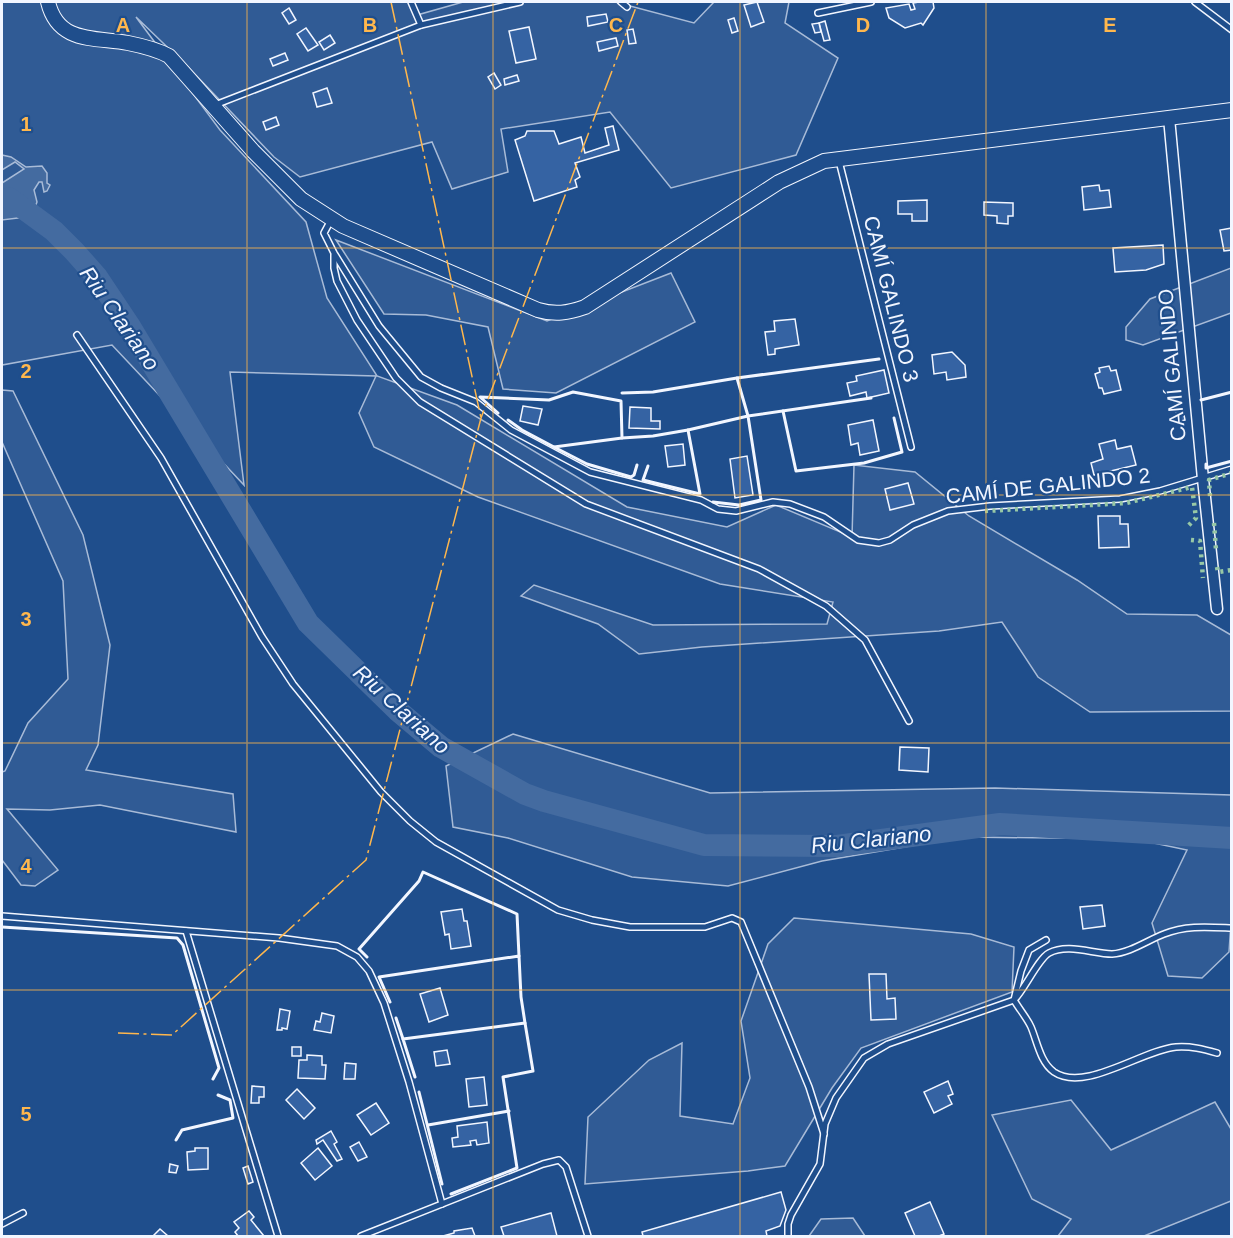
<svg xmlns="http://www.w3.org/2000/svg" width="1233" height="1238" viewBox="0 0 1233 1238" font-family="Helvetica,sans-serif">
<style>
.built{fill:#305b95;stroke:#a8bbd7;stroke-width:1.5}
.water{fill:#446ba0;stroke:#a8bbd7;stroke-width:1.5}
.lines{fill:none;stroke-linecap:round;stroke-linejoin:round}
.river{stroke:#446ba0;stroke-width:22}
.building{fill:#3563a3;stroke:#f2f6ff;stroke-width:1.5}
.service-casing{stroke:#f2f6ff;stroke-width:8}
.minor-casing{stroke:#f2f6ff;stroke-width:13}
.tertiary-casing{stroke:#f2f6ff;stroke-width:16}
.service{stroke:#1f4e8c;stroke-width:5}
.minor{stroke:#1f4e8c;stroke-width:10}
.tertiary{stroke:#1f4e8c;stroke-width:14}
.hedge{stroke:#97c8a6;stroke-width:4.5;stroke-dasharray:3 4.5;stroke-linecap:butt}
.wall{stroke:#f2f6ff;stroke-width:3}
.power{stroke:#ffb74d;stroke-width:1.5;stroke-dasharray:21 4.5 3 4.5;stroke-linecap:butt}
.grid{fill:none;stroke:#ffb74d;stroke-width:1.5;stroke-opacity:0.55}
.labels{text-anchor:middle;stroke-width:4.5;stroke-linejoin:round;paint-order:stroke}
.street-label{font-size:21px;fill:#f2f6ff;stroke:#1f4e8c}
.water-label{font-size:22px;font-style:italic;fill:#f2f6ff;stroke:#1f4e8c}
.grid-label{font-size:20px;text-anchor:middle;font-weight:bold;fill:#ffb74d;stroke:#1f4e8c;stroke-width:4.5;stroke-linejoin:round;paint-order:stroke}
</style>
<rect width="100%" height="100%" fill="#1f4e8c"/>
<!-- built -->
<g class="built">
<polygon points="2,2 409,2 417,15 463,2 615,2 694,23 714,2 789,2 785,23 838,58 796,155 671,188 610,112 501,129 508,172 452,189 432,142 300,177 274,157 189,68 136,17 220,130 306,222 327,298 377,376 457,405 627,507 727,527 776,505 852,537 854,465 915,472 969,516 1077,580 1127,614 1197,615 1231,635 1231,711 1090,712 1038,677 1002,622 939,631 702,647 639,654 598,624 521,596 534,585 653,625 827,624 833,602 720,584 478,497 374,447 359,413 376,376 230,372 244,485 112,345 2,365"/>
<polygon points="336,240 547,321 671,273 695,322 556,393 503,389 488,327 426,315 384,314"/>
<polygon points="1231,268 1231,313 1143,345 1126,340 1126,327 1150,299"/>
<polygon points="2,390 13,391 83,535 110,645 98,745 86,770 233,794 236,832 100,805 50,810 7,809 58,870 35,886 21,885 2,860 2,772 5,771 28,723 68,679 63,581 2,442"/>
<polygon points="513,734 710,793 995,788 1231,795 1232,908 1229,952 1202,978 1168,976 1152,923 1187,850 1135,839 963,837 822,861 728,886 632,877 508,838 453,827 446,766"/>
<polygon points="794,918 971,934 1014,947 1012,992 861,1048 832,1088 785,1166 748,1171 585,1184 588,1117 649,1060 682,1043 680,1116 733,1124 750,1078 741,1021 768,944"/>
<polygon points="1071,1100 1111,1150 1215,1102 1231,1129 1231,1201 1144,1236 1058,1236 1071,1219 1032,1199 992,1115"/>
<polygon points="853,1218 865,1236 809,1236 821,1219"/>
</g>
<!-- water -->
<polygon class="water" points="2,155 11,157 26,167 42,166 47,173 47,183 50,185 47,191 44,192 42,182 39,182 34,190 37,202 34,210 34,216 2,220 2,183 24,169 15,162 2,170"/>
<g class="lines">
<!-- river -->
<polyline class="river" points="9,198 54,231 74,251 97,277 129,325 308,623 397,710 441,747 525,794 544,801 704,845 837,846 1000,824 1232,838"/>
</g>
<!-- building -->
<g class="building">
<polygon points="757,2 764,22 751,27 744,5"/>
<polygon points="919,2 933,2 934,8 923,25 921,23 905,28 889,18 886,8 909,4 911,10 915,9 913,3"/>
<polygon points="289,8 296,20 289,24 282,13"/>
<polygon points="606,14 608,22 588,26 587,17"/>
<polygon points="734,18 738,31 732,33 728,20"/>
<polygon points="825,21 830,40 824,41 819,23"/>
<polygon points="819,23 821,32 815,33 812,24"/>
<polygon points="529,27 536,59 516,63 509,31"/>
<polygon points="306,28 318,45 308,51 297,34"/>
<polygon points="633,29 636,43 629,44 627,30"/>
<polygon points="330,35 335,43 324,50 319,42"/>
<polygon points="616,38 618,46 599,51 597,42"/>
<polygon points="285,53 288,60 273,66 270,59"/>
<polygon points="494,73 501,85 495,89 488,77"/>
<polygon points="517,75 519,81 505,85 504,79"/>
<polygon points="327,88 332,103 317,107 313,93"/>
<polygon points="276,117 279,125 266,130 263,122"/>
<polygon points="613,126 619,150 575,163 580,177 575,180 577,187 534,201 515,140 525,136 527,131 554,131 559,144 581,137 585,153 609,145 605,128"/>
<polygon points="1099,185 1100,191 1109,190 1111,207 1084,210 1082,187"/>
<polygon points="927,200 927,221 912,221 912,214 898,214 898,201"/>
<polygon points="984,202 1013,203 1013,216 1008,216 1008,224 997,223 997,216 984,215"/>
<polygon points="1232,228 1232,250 1224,251 1220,230"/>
<polygon points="1163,245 1164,264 1146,270 1115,272 1113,248"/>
<polygon points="795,319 799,345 775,349 775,354 768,355 765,332 775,331 774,321"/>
<polygon points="952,352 965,365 966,377 947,380 946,372 934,374 932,355"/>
<polygon points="1109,366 1111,371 1116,370 1121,390 1104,394 1102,388 1099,388 1095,374 1100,372 1099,368"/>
<polygon points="884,370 889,393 867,398 866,392 850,396 847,383 857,381 856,376"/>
<polygon points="523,406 542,409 538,425 520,421"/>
<polygon points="630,407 651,408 651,421 660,421 660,429 629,428"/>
<polygon points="1183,410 1185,420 1178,422 1176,412"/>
<polygon points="873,420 879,451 860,455 858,443 851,445 848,425"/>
<polygon points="1115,440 1117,449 1131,446 1136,465 1094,475 1091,463 1103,459 1099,444"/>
<polygon points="683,444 685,465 668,467 665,446"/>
<polygon points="747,456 753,495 735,498 730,459"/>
<polygon points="908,483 914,504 890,510 885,489"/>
<polygon points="1098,516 1120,516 1120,524 1128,524 1129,547 1099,548"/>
<polygon points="900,747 929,748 928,772 899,770"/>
<polygon points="1102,905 1105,926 1083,929 1080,907"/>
<polygon points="462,909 464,921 467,921 471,946 451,949 449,934 445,935 441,912"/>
<polygon points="869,974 886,974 887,999 895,998 896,1019 871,1020"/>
<polygon points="440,988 448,1015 429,1022 420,994"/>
<polygon points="280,1009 290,1011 287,1029 282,1028 282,1030 277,1030"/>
<polygon points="322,1013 334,1016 331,1033 314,1030 316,1021 320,1022"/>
<rect x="292" y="1047" width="9" height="9"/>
<polygon points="447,1050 450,1064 436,1066 434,1052"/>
<polygon points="307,1055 322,1056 322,1065 326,1065 325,1079 298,1078 299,1060 307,1060"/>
<polygon points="345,1063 356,1064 355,1079 344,1079"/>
<polygon points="484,1077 487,1105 469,1107 466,1079"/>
<polygon points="948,1081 953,1094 948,1096 952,1104 934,1113 924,1092"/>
<polygon points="252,1086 264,1087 264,1097 259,1097 259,1103 251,1103"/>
<polygon points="297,1089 315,1108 304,1119 286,1100"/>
<polygon points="376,1103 389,1123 371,1135 357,1115"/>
<polygon points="487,1122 489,1143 477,1145 476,1140 470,1141 471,1145 453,1147 452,1138 458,1137 457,1126"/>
<polygon points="331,1131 337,1142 334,1144 342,1159 337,1161 323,1140 317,1144 316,1140"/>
<polygon points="359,1142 367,1157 358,1161 350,1147"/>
<polygon points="195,1148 208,1148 208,1169 188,1170 187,1152 195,1151"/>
<polygon points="318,1148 332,1166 315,1180 301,1163"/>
<polygon points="170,1164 178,1166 176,1173 169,1172"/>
<polygon points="248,1166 253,1182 248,1184 243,1168"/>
<polygon points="781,1192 786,1210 780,1226 766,1231 767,1236 643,1236 642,1232"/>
<polygon points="930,1202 944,1234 939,1236 915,1236 905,1213"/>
<polygon points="249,1211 254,1217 251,1220 264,1236 238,1236 235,1232 239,1228 234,1222"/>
<polygon points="551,1213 557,1236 504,1236 501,1227"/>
<polygon points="472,1228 475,1236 443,1236 454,1233 454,1231"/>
<polygon points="160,1229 168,1236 153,1236"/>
</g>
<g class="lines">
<!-- service casing -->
<g class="service-casing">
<g id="service">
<polyline points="411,2 421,25"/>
<polyline points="621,2 627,7"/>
<polyline points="1195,2 1232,30"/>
<polyline points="818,13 871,2"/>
<polyline points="215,105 421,25 520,2"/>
<polyline points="839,161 911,447"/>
<polyline points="331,220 324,233 334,253 379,326 421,377 441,388 476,402 511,430 590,472 701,500 718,509 736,511 773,502 790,504 824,517 858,540 879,543 890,540 913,525 948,511 990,506 1120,499 1160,491 1232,469"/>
<polyline points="334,255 334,268 337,281 357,320 396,378 420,402 586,504 759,569 826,606 865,640 909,721"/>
<polyline points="77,335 161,458 262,637 293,684 381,792 410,821 436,842 558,910 592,920 630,927 705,927 732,918 741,922 809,1087 824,1134"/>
<polyline points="2,916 279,938 337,946 357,957 369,971 384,1003 409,1082 442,1204"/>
<polyline points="186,931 278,1236"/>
<path d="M1046,940L1029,950L1021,971L1014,1000C1019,1009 1027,1018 1031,1027C1037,1041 1040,1062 1054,1072C1085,1093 1142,1050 1176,1047C1191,1046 1203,1049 1217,1053"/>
<polyline points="2,1224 23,1213"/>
<polyline points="361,1236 543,1164 559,1160 566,1167 588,1236"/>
<path d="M788,1236V1224L791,1215L820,1164L825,1124L836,1098L864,1058L888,1044L1014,1000C1025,989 1038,959 1049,953C1068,943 1093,954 1112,954C1130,953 1148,940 1164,934C1186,925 1208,927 1232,928"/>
</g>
</g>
<!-- minor casing -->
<g class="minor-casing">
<polyline id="minor" points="1169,118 1203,479 1217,609"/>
</g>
<!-- tertiary casing -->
<g class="tertiary-casing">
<path id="tertiary" d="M48,2C58,44 95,37 128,43C143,46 156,49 169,56L253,151L301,199L343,226L538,310C555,315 568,313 585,307L779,182L824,161L1232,110"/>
</g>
<!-- service -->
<use href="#service" class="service"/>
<!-- minor -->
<use href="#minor" class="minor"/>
<!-- tertiary -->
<use href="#tertiary" class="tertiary"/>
<!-- hedge -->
<g class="hedge">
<polyline points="1210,496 1209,480 1232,473"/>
<polyline points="985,511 1126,503 1192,487 1196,518 1187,527"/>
<polyline points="1214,523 1216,550"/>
<polyline points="1191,540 1200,541 1203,578"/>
<polyline points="1217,567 1218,572 1232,570"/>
</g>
<!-- wall -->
<g class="wall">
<polyline points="737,378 879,359"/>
<polyline points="622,393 653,392 737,378 748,416 688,430"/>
<polyline points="1201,400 1232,392"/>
<polyline points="783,411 796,471 864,463 902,452 894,418"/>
<polyline points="498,413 480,397 549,400 573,392 621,401 622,438 554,447 522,430 508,420"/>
<polyline points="622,438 653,436 688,430 700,494 643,480 648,466"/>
<polyline points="554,447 587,464 631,477 634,475 637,465"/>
<polyline points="1206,464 1206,468 1232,461"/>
<polyline points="713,502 739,505 761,500 748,416 871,398"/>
<polyline points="2,927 177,938 183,945 219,1068 213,1079"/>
<polyline points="367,957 359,949 419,881 423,872 517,914 519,956"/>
<polyline points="390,1002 379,977 519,956 521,997 525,1023"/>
<polyline points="396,1018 403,1039"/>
<polyline points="415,1077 403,1039 525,1023 533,1071 503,1077 517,1168 451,1194"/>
<polyline points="419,1092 442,1184"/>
<polyline points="428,1125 509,1111"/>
<polyline points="176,1140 182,1130 233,1118 230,1100 218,1095"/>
</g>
<!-- power -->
<g class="power">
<polyline points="391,2 481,418"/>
<polyline points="118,1033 172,1035 366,860 481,418 638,2"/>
</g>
</g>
<!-- grid -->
<path class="grid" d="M247,2V1236M493,2V1236M740,2V1236M986,2V1236M2,248H1232M2,495H1232M2,743H1232M2,990H1232"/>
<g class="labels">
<!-- street labels -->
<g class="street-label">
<text transform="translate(891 299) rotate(76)" y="7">CAMÍ GALINDO 3</text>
<text transform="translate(1172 365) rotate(-95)" y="7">CAMÍ GALINDO</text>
<text transform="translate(1048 486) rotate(-6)" y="7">CAMÍ DE GALINDO 2</text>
</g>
<!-- water labels -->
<g class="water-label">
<text transform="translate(120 318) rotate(55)" y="8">Riu Clariano</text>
<text transform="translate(402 709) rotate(42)" y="8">Riu Clariano</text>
<text transform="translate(871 839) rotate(-6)" y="8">Riu Clariano</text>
</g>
</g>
<g class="grid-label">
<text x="123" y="32">A</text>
<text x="370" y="32">B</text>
<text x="616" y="32">C</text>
<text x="863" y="32">D</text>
<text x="1110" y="32">E</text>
<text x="26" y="131">1</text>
<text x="26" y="378">2</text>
<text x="26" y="626">3</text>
<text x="26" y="873">4</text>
<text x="26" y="1121">5</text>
</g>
<!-- border -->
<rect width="1233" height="1238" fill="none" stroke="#f2f6ff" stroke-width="6"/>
</svg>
